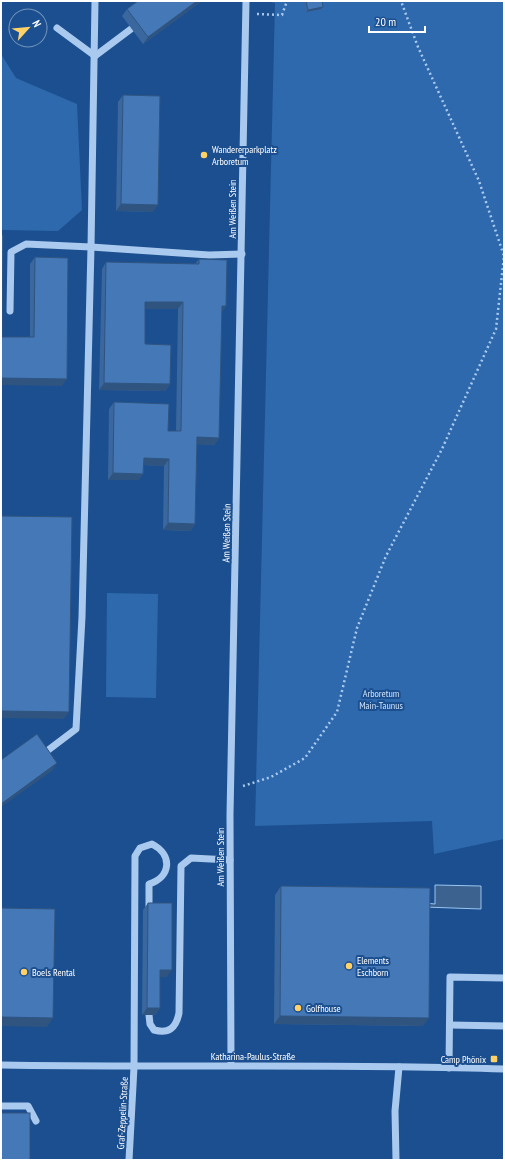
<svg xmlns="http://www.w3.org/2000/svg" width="505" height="1161" viewBox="0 0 505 1161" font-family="'PT Sans Narrow',sans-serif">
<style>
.green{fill:#2e69ad}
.water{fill:#3c6290;stroke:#9cc4f0}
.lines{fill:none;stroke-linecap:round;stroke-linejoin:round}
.path{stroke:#a9c9ee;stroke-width:2.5;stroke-dasharray:2 3;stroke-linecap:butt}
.minor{stroke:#a9c9ee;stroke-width:7}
.wall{fill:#3a679d}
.shaded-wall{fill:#305480}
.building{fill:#4478b7;stroke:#305480}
.poi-dot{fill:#ffd166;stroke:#1b4f8f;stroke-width:1.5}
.labels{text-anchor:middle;stroke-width:4;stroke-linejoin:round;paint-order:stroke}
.poi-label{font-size:10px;fill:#fff;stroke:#1b4f8f;text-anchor:start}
.street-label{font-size:10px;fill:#fff;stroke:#1b4f8f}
.park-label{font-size:10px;fill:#cfe3fa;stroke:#1b4f8f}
</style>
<rect width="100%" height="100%" fill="#1b4f8f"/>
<!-- green -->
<g class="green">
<polygon points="267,1 504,1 504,839 434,854 432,821 255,826 275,3"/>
<polygon points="1,54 16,78 77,104 82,210 58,231 1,230"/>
<polygon points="107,593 158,594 156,698 106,697"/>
</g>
<!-- water -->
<polygon class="water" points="435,885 481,886 481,909 424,907 424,903 435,904"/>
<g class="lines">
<!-- path -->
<g class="path">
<polyline points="257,14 282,15 287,1"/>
<polyline points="243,786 271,777 305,758 337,712 357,628 386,556 442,449 496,329 504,256 479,181 418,47 401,1"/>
</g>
<!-- minor -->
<g class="minor">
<polyline points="57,28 95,56 131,29"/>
<polyline points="10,311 11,252 26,244 91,247 95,1"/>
<polyline points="43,754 76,729 82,617 91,247 209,255 242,254"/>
<path d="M149,1015L150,1024L154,1030C169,1034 176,1028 179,1013L181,866L191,858L230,860"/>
<polyline points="450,1025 504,1026"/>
<path d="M1,1065C169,1068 336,1063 504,1069"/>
<polyline points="231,1065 230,815 246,1"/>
<polyline points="449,1068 450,977 504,978"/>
<polyline points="1,1106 28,1106 36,1121"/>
<path d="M129,1160L134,1067L135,856L140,848L152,844C173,855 171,877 149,884V910"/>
<polyline points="396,1160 395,1111 399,1067"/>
</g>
</g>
<!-- wall -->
<g class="wall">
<polygon points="138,1 202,1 143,44 122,16 127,9"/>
<polygon points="304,1 322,1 321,9 306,12"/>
<polygon points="123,95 153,212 116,211 118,102"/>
<polygon points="35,257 62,386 30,337 30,264"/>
<polygon points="199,259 221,313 219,438 214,445 197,444 195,524 190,531 163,530 164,466 144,465 143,474 138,480 108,480 109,409 114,402 168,431 176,431 178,309 145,309 145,344 170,384 165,391 99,390 102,269 106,262 195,264"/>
<polygon points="281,886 423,1026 274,1024 275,895"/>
<polygon points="148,903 167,977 160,977 160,1008 155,1015 142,1015 143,910"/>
</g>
<!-- shaded-wall -->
<g class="shaded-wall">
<polygon points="197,1 202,1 143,44 148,37"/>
<polygon points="323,7 321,9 306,12 308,10"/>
<polygon points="121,204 158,205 153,212 116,211"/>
<polygon points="145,302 183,302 178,309 140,309"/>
<polygon points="222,306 226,306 222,313"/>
<polygon points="1,378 67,379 62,386 1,385"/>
<polygon points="104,383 170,384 165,391 99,390"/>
<polygon points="197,437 219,438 214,445 192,444"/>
<polygon points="144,458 169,459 164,466 139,465"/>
<polygon points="113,473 143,474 138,480 108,480"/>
<polygon points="168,523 195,524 190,531 163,530"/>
<polygon points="1,711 69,712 64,719 1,718"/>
<polygon points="57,763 53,770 1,807 1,804"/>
<polygon points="160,970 172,970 167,977 155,977"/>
<polygon points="147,1008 160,1008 155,1015 142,1015"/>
<polygon points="280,1016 429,1018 423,1026 274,1024"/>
<polygon points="1,1017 53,1018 47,1027 1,1026"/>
</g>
<!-- building -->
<g class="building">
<polygon points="138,1 197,1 148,37 127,9"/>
<polygon points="306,1 322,1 323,7 308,10"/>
<polygon points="123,95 160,96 158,205 121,204"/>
<polygon points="1,235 3,235 2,337 34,337 35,257 68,258 67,379 1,378"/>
<polygon points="199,259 227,260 226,306 222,306 219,438 197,437 195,524 168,523 169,459 144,458 143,474 113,473 114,402 169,404 168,431 181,431 183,302 145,302 145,344 171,345 170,384 104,383 106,262 199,264"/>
<polygon points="1,516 72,517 69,712 1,711"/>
<polygon points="37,734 57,763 1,804 1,760"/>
<polygon points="281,886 430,888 429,1018 280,1016"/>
<polygon points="148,903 172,903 172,970 160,970 160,1008 147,1008"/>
<polygon points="1,908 55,909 53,1018 1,1017"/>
<rect x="1" y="1113" width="29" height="47"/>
</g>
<!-- markers -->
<g class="poi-dot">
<circle cx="204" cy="155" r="4"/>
<circle cx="349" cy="966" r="4"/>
<circle cx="24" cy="972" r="4"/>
<circle cx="298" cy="1008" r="4"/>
<rect x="490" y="1055" width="8" height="8" rx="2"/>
</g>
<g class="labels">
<!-- poi labels -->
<g class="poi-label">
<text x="212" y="153">Wandererparkplatz<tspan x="212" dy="12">Arboretum</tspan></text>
<text x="357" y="964">Elements<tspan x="357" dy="12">Eschborn</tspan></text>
<text x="32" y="976">Boels Rental</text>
<text x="306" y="1012">Golfhouse</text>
<text x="486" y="1063" text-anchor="end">Camp Phönix</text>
</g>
<!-- street labels -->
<g class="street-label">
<text transform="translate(232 209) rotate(-90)" y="4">Am Weißen Stein</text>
<text transform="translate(226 533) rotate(-89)" y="4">Am Weißen Stein</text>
<text transform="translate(220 857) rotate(-90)" y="4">Am Weißen Stein</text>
<text x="253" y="1060">Katharina-Paulus-Straße</text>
<text transform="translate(122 1113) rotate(-87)" y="4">Graf-Zeppelin-Straße</text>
</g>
<!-- park labels -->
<g class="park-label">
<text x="381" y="697">Arboretum<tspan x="381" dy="12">Main-Taunus</tspan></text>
</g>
</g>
<!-- border -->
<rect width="505" height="1161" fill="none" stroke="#ffffff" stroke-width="4"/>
<!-- north arrow -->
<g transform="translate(28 28) rotate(63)"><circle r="19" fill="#1b4f8f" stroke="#7695bc"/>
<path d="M0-3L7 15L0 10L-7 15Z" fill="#ffd166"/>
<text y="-6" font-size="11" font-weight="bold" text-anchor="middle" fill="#ffffff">N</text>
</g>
<!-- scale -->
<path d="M369 26v6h56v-6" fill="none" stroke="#ffffff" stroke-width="2"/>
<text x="375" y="26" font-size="12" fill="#ffffff" stroke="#1b4f8f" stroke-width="3" paint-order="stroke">20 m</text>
</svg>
